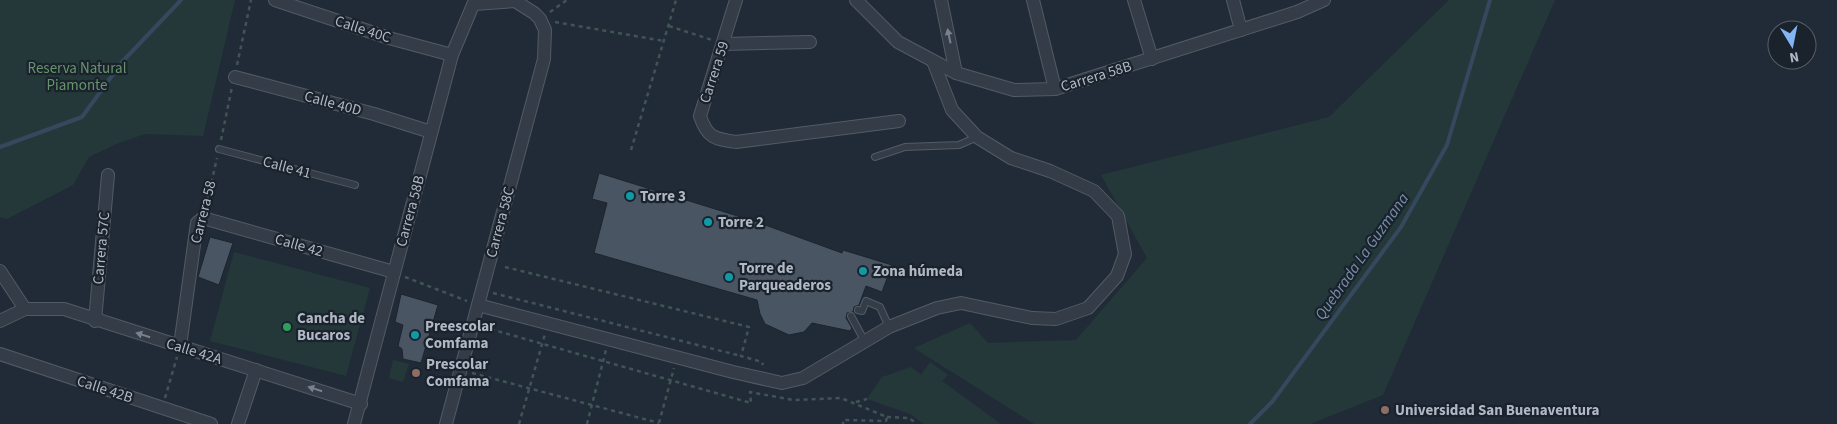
<svg xmlns="http://www.w3.org/2000/svg" width="1837" height="424" viewBox="0 0 1837 424" font-family="'Source Sans 3',sans-serif">
<style>
.green{fill:#243839}
.lines{fill:none;stroke-linecap:round;stroke-linejoin:round}
.stream{stroke:#35485e;stroke-width:4}
.building{fill:#495563;stroke:#1c242e}
.service-casing{stroke:#525b65;stroke-width:8}
.minor-casing{stroke:#525b65;stroke-width:14}
.path{stroke:#405455;stroke-width:2.5;stroke-dasharray:4 4;stroke-linecap:butt}
.service{stroke:#343d47;stroke-width:6}
.minor{stroke:#343d47;stroke-width:12}
.oneway{fill:#78818c}
.culture-dot{fill:#0f9aa8;stroke:#1a222c;stroke-width:2}
.leisure-dot{fill:#2e9e5b;stroke:#1a222c;stroke-width:2}
.education-dot{fill:#8d6e63;stroke:#1a222c;stroke-width:2}
.labels{text-anchor:middle;stroke-width:4.5;stroke-linejoin:round;paint-order:stroke}
.street-label{font-size:15px;fill:#afb8c4;stroke:#1a222c}
.park-label{font-size:15px;fill:#67946f;stroke:#1a222c}
.poi-label{font-size:15px;font-weight:bold;fill:#afb8c4;stroke:#1a222c;text-anchor:start}
.water-label{font-size:16px;font-style:italic;fill:#7790ab;stroke:#1a222c}
</style>
<rect width="100%" height="100%" fill="#212b37"/>
<!-- green -->
<g class="green">
<polygon points="0,0 235,0 203,136 145,134 116,144 89,157 73,185 7,219 0,217"/>
<polygon points="1449,0 1555,0 1383,395 1310,424 1034,424 914,348 970,323 988,343 1076,340 1147,258 1101,175 1329,117"/>
<polygon points="234,252 370,288 346,376 210,341"/>
<polygon points="393,360 409,364 403,382 389,378"/>
<polygon points="930,362 948,375 942,381 1001,424 924,424 910,414 867,399 882,377 911,367 921,375"/>
</g>
<g class="lines">
<!-- stream -->
<g class="stream">
<polyline points="0,147 82,117 122,62 181,0"/>
<polyline points="1250,424 1272,402 1401,227 1447,145 1490,0"/>
</g>
</g>
<!-- building -->
<g class="building">
<polygon points="599,173 757,222 842,253 843,250 892,265 882,292 866,286 859,305 854,307 853,312 847,313 846,318 852,328 850,331 812,323 804,332 789,335 765,324 760,314 757,300 594,253 607,203 592,199"/>
<polygon points="210,237 233,243 219,285 198,277"/>
<polygon points="401,294 438,305 421,363 403,359 402,349 398,346 403,325 395,322"/>
</g>
<g class="lines">
<!-- service casing -->
<g class="service-casing">
<g id="service">
<polyline points="219,149 355,185"/>
<polyline points="875,157 905,147 959,145 977,137"/>
<polyline points="858,310 862,311 866,301 880,307 889,327"/>
<polyline points="851,316 864,340"/>
</g>
</g>
<!-- minor casing -->
<g class="minor-casing">
<g id="minor">
<polyline points="275,0 389,38 452,55"/>
<path d="M736,0L700,116C707,138 715,139 736,142L899,121"/>
<polyline points="856,0 898,42 956,73 1014,90 1055,89 1297,12 1324,0"/>
<polyline points="941,0 956,73"/>
<polyline points="1033,0 1055,89"/>
<polyline points="1134,0 1152,59"/>
<polyline points="1233,0 1241,30"/>
<polyline points="723,44 810,42"/>
<polyline points="235,77 374,114 431,132"/>
<polyline points="0,271 25,309"/>
<polyline points="478,305 733,372 782,383 803,378 889,327 937,308 961,303 1032,318 1056,319 1088,308 1117,276 1125,254 1118,216 1094,191 1050,171 1011,158 977,137 952,110 933,61"/>
<polyline points="0,321 25,309 64,309 361,404"/>
<polyline points="95,321 108,175"/>
<polyline points="180,346 197,223 203,218 394,272"/>
<polyline points="0,354 211,424"/>
<polyline points="238,424 256,370"/>
<polyline points="354,424 452,55 475,0"/>
<polyline points="446,424 544,59 545,30 540,19 534,13 515,1 474,4"/>
</g>
</g>
<!-- path -->
<g class="path">
<polyline points="550,12 567,0"/>
<polyline points="555,22 664,41"/>
<polyline points="669,26 712,40"/>
<polyline points="237,65 251,0"/>
<polyline points="221,140 232,87"/>
<polyline points="631,150 676,0"/>
<polyline points="206,206 217,158"/>
<polyline points="505,267 749,327 741,356 762,362 763,365"/>
<polyline points="405,277 467,301"/>
<polyline points="493,293 741,356"/>
<polyline points="483,327 751,403 750,392 793,400 841,398 887,417 886,421 843,420 843,424"/>
<polyline points="472,373 659,423"/>
<polyline points="165,398 177,357"/>
<polyline points="856,402 867,399"/>
<polyline points="887,417 909,418 917,424"/>
<polyline points="659,423 674,368"/>
<polyline points="519,424 545,334"/>
<polyline points="587,424 606,350"/>
</g>
<!-- service -->
<use href="#service" class="service"/>
<!-- minor -->
<use href="#minor" class="minor"/>
</g>
<!-- one-way arrows -->
<defs><path id="oneway-solid" d="M-6-.8H1V-3.2L6.5 0L1 3.2V.8H-6Z" transform="scale(1.25)"/></defs>
<g class="oneway">
<use href="#oneway-solid" transform="translate(949 36) rotate(-102)"/>
<use href="#oneway-solid" transform="translate(143 335) rotate(-163)"/>
<use href="#oneway-solid" transform="translate(315 389) rotate(-162)"/>
</g>
<!-- markers -->
<g class="culture-dot">
<circle cx="630" cy="196" r="5"/>
<circle cx="708" cy="222" r="5"/>
<circle cx="863" cy="271" r="5"/>
<circle cx="729" cy="277" r="5"/>
<circle cx="415" cy="335" r="5"/>
</g>
<circle class="leisure-dot" cx="287" cy="327" r="5"/>
<g class="education-dot">
<circle cx="416" cy="373" r="5"/>
<circle cx="1385" cy="410" r="5"/>
</g>
<g class="labels">
<!-- street labels -->
<g class="street-label">
<text transform="translate(363 29) rotate(18)" y="5">Calle 40C</text>
<text transform="translate(714 72) rotate(-72)" y="5">Carrera 59</text>
<text transform="translate(1096 76) rotate(-17)" y="5">Carrera 58B</text>
<text transform="translate(333 103) rotate(15)" y="5">Calle 40D</text>
<text transform="translate(287 167) rotate(15)" y="5">Calle 41</text>
<text transform="translate(410 211) rotate(-75)" y="5">Carrera 58B</text>
<text transform="translate(203 212) rotate(-76)" y="5">Carrera 58</text>
<text transform="translate(500 222) rotate(-75)" y="5">Carrera 58C</text>
<text transform="translate(299 245) rotate(16)" y="5">Calle 42</text>
<text transform="translate(101 248) rotate(-85)" y="5">Carrera 57C</text>
<text transform="translate(194 351) rotate(17)" y="5">Calle 42A</text>
<text transform="translate(105 389) rotate(18)" y="5">Calle 42B</text>
</g>
<!-- park labels -->
<g class="park-label">
<text x="77" y="73">Reserva Natural<tspan x="77" dy="17">Piamonte</tspan></text>
</g>
<!-- poi labels -->
<g class="poi-label">
<text x="640" y="201">Torre 3</text>
<text x="718" y="227">Torre 2</text>
<text x="739" y="273">Torre de<tspan x="739" dy="17">Parqueaderos</tspan></text>
<text x="873" y="276">Zona húmeda</text>
<text x="297" y="323">Cancha de<tspan x="297" dy="17">Bucaros</tspan></text>
<text x="425" y="331">Preescolar<tspan x="425" dy="17">Comfama</tspan></text>
<text x="426" y="369">Prescolar<tspan x="426" dy="17">Comfama</tspan></text>
<text x="1395" y="415">Universidad San Buenaventura</text>
</g>
<!-- water labels -->
<g class="water-label">
<text transform="translate(1361 256) rotate(-55)" y="6">Quebrada La Guzmana</text>
</g>
</g>
<!-- north arrow -->
<g transform="translate(1792 45) rotate(170)"><circle r="24" fill="#1a222c" stroke="#565e69"/>
<path d="M0-4L9 19L0 12L-9 19Z" fill="#84b4f4"/>
<text y="-8" font-size="14" font-weight="bold" text-anchor="middle" fill="#afb8c4">N</text>
</g>
</svg>
